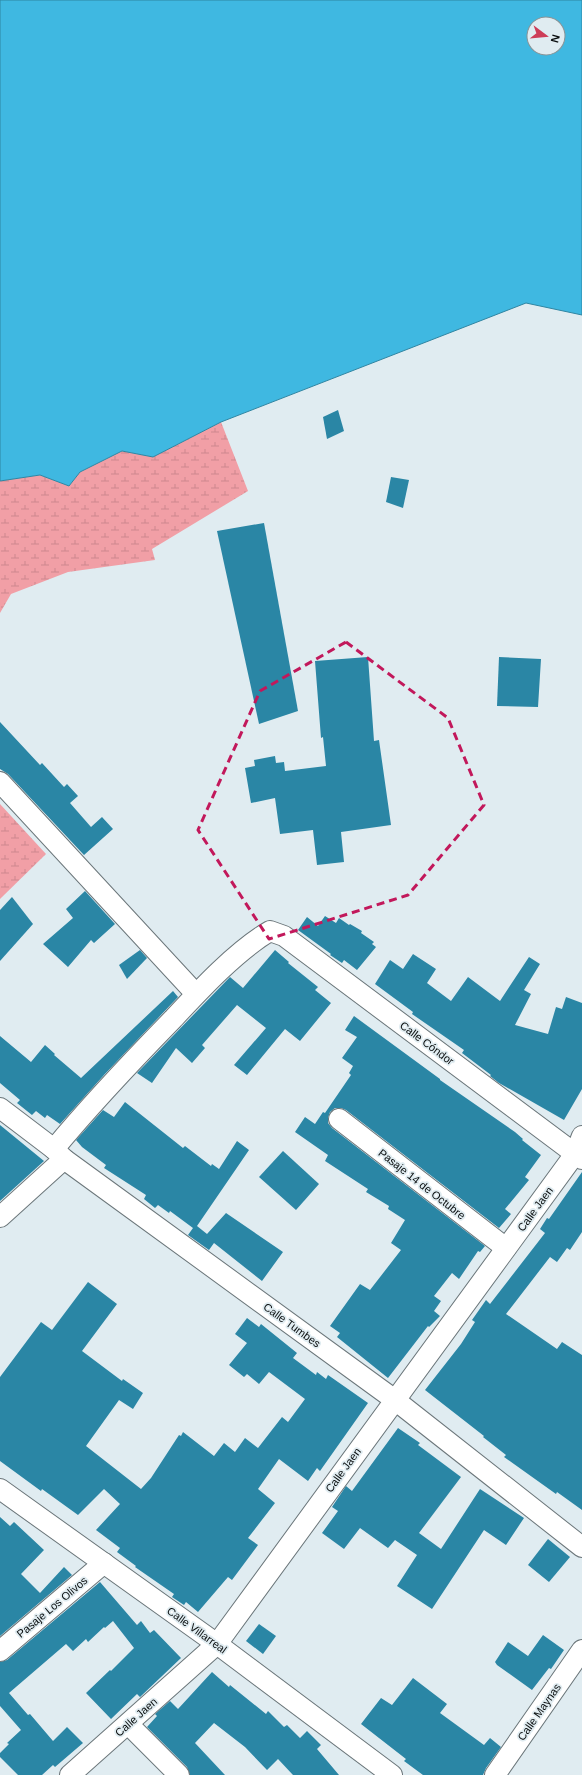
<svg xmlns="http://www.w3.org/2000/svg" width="582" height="1775" viewBox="0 0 582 1775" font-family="Helvetica,sans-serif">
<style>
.wetland{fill:url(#wetland-marsh)}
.water{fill:#3fb8e1;stroke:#2f85a2;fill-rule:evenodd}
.building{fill:#2a86a5}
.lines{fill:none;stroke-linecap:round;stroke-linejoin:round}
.street-casing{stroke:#6b767a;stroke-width:22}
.street{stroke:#fff;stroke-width:20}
.marked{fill:none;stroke:#c2185b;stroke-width:3;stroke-dasharray:8 5;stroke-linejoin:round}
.labels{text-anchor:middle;stroke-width:3.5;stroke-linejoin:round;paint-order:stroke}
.street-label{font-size:11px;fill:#090d0e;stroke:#e0ecf1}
</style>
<defs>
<pattern id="wetland-marsh" width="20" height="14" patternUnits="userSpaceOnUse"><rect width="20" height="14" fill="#f19fa6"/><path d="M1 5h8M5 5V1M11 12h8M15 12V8" fill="none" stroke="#cd888e"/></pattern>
</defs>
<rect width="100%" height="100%" fill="#e0ecf1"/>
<!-- wetland -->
<g class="wetland">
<polygon points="221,422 248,491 152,549 155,560 68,572 11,594 0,613 0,481 40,475 69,486 80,472 122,451 153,457"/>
<polygon points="0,804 46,854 0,899"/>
</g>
<!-- water -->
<path class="water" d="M0,0H582V315L526,303L221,422L153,457L122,451L80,472L69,486L40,475L0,481ZM534,24H558V48H534Z"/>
<!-- building -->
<g class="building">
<polygon points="338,410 344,431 327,439 323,417"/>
<polygon points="391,477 409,480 403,508 386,502"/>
<polygon points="264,523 298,711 259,724 217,531"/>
<polygon points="368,657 374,741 379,740 391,825 341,832 344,862 317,865 313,830 280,834 275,798 251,803 245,768 255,766 254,760 275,756 276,763 284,762 285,771 326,766 323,737 321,738 315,661"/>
<polygon points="499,657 541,659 538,707 497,706"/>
<polygon points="0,722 40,765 42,763 64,787 67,784 78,796 70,803 91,827 102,817 113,829 84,855 8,774 0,769"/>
<polygon points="85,891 115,924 94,943 91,940 68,967 43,944 73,918 66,909"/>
<polygon points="12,897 33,924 0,961 0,910"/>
<polygon points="325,916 336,923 339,918 349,925 350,924 362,931 361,933 374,942 372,944 376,947 357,970 344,960 342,963 330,955 331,954 298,930 307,917 318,926"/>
<polygon points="140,950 147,958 127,979 119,965"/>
<polygon points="275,950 289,962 288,963 318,987 315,990 331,1003 300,1041 285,1029 247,1075 234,1065 266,1028 237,1005 202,1045 205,1048 192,1063 176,1048 152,1083 137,1073 230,977 243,988"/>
<polygon points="413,954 436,969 427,983 451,1001 468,977 500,1001 529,957 540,964 524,990 531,994 515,1025 548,1034 556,1007 562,1009 566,997 582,1003 582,1089 564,1120 499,1083 490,1076 491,1075 462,1053 464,1050 412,1014 413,1012 375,984 390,960 403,969"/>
<polygon points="173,991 178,997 104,1075 60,1124 47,1115 45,1118 36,1111 32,1115 17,1103 20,1100 0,1083 0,1036 31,1062 45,1045 55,1054 54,1055 81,1078"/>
<polygon points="354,1016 440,1079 440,1080 515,1132 523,1139 522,1140 541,1155 525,1177 529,1180 505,1209 511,1214 499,1228 346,1110 341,1108 335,1108 330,1112 328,1118 328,1123 332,1128 485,1246 480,1252 478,1251 459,1279 452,1273 434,1296 441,1301 434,1311 440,1316 429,1327 428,1326 388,1378 337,1337 340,1333 330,1326 360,1284 370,1290 401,1250 391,1243 405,1220 388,1209 389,1206 366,1192 368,1189 325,1161 328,1155 295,1132 305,1117 315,1124 323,1112 325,1113 351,1075 349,1073 353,1066 342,1058 357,1037 345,1030"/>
<polygon points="125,1102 183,1148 185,1146 211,1166 212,1164 219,1169 237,1141 249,1150 197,1226 207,1234 226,1213 283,1252 262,1281 214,1243 209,1250 188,1235 193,1228 170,1211 169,1213 158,1205 155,1208 144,1199 146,1195 104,1168 106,1165 82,1147 76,1140 103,1110 114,1117"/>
<polygon points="0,1125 44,1161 0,1201"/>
<polygon points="283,1151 319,1184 296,1210 259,1177"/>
<polygon points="582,1172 582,1232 570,1250 567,1248 557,1262 550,1257 506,1314 557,1349 562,1342 582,1355 582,1510 557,1492 556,1494 504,1457 506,1455 483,1437 484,1436 425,1390 461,1344 475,1322 472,1320 486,1300 490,1304 545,1233 540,1229 547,1218 549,1219"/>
<polygon points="88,1282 117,1304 82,1351 122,1381 123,1379 143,1393 133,1409 119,1400 86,1446 141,1489 151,1478 179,1435 181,1436 183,1432 214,1456 224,1443 235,1452 245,1438 258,1448 282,1417 288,1422 305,1399 269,1372 259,1384 247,1374 244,1377 229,1365 247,1343 235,1334 247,1318 259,1327 261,1324 297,1353 293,1358 316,1375 317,1372 326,1379 328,1375 368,1403 320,1471 317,1468 308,1481 279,1459 258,1489 275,1503 248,1538 258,1545 232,1580 228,1577 198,1612 186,1602 184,1605 172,1597 174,1594 135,1567 136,1566 117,1552 120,1548 96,1530 120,1504 104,1489 78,1515 42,1489 41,1491 0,1461 0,1377 41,1322 52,1330"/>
<polygon points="398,1428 420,1443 418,1445 461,1477 419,1533 441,1549 480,1489 524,1518 506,1545 484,1530 432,1609 397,1586 417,1555 395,1540 388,1548 360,1528 344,1549 322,1533 338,1511 332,1507 346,1486 352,1491"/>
<polygon points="0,1517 10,1526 14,1522 44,1550 21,1574 40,1593 64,1567 72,1575 0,1636"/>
<polygon points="548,1539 570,1557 549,1582 528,1565"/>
<polygon points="100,1582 137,1625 141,1621 150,1633 154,1630 181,1658 140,1697 137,1694 111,1719 86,1693 110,1670 111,1671 134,1648 113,1621 105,1628 104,1627 88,1642 86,1639 73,1651 66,1644 9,1693 28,1715 30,1714 53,1741 67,1727 83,1743 55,1767 53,1765 42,1775 18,1775 0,1757 0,1753 9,1744 7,1743 21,1730 0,1706 0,1662 7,1660"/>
<polygon points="259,1624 276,1636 263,1654 246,1641"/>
<polygon points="543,1635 564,1650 551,1669 549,1668 532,1690 497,1665 495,1662 508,1642 528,1656"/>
<polygon points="212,1672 229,1687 230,1685 266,1714 268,1711 284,1727 287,1725 300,1738 307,1731 321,1745 317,1749 339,1775 293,1775 278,1759 267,1770 245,1747 214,1723 195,1743 225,1775 190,1775 187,1767 147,1727 157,1716 155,1714 170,1701 178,1709"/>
<polygon points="413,1678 447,1704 440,1713 484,1745 490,1738 501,1747 486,1768 483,1775 423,1775 404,1761 406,1759 361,1724 381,1698 392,1705"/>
</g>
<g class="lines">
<!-- street casing -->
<g class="street-casing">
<g id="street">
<polyline points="0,782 196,994"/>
<polyline points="0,1108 54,1149 64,1159 395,1400 582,1547"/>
<polyline points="339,1119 506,1248"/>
<path d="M54,1149C92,1103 132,1061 173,1019C200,990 236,951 270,931L284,936L582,1159"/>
<polyline points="0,1217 64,1159"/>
<polyline points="0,1489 217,1644 392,1775"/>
<polyline points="0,1651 104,1563"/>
<polyline points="128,1724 179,1775"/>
<polyline points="70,1775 217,1644 575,1154 582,1136"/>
<polyline points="495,1775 582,1650"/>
</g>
</g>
<!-- street -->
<use href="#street" class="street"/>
</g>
<!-- marked area -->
<path class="marked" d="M346,642L448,718L484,805L408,895L269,939L198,830L260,691Z"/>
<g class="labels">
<!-- street labels -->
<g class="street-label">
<text transform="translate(427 1043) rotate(37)" y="4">Calle Cóndor</text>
<text transform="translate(422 1184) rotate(38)" y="4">Pasaje 14 de Octubre</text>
<text transform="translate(535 1209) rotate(-54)" y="4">Calle Jaen</text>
<text transform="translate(292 1325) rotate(36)" y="4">Calle Tumbes</text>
<text transform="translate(343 1470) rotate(-54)" y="4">Calle Jaen</text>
<text transform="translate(52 1607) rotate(-40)" y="4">Pasaje Los Olivos</text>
<text transform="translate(197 1630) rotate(36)" y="4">Calle Villarreal</text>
<text transform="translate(539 1712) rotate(-55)" y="4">Calle Maynas</text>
<text transform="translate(136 1717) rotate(-42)" y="4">Calle Jaen</text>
</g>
</g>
<!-- north arrow -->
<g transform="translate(546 36) rotate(106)"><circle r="19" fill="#e0ecf1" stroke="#8a9396"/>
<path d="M0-3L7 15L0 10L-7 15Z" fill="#cd3d58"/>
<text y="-6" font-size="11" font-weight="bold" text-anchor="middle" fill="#090d0e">N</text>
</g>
</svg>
